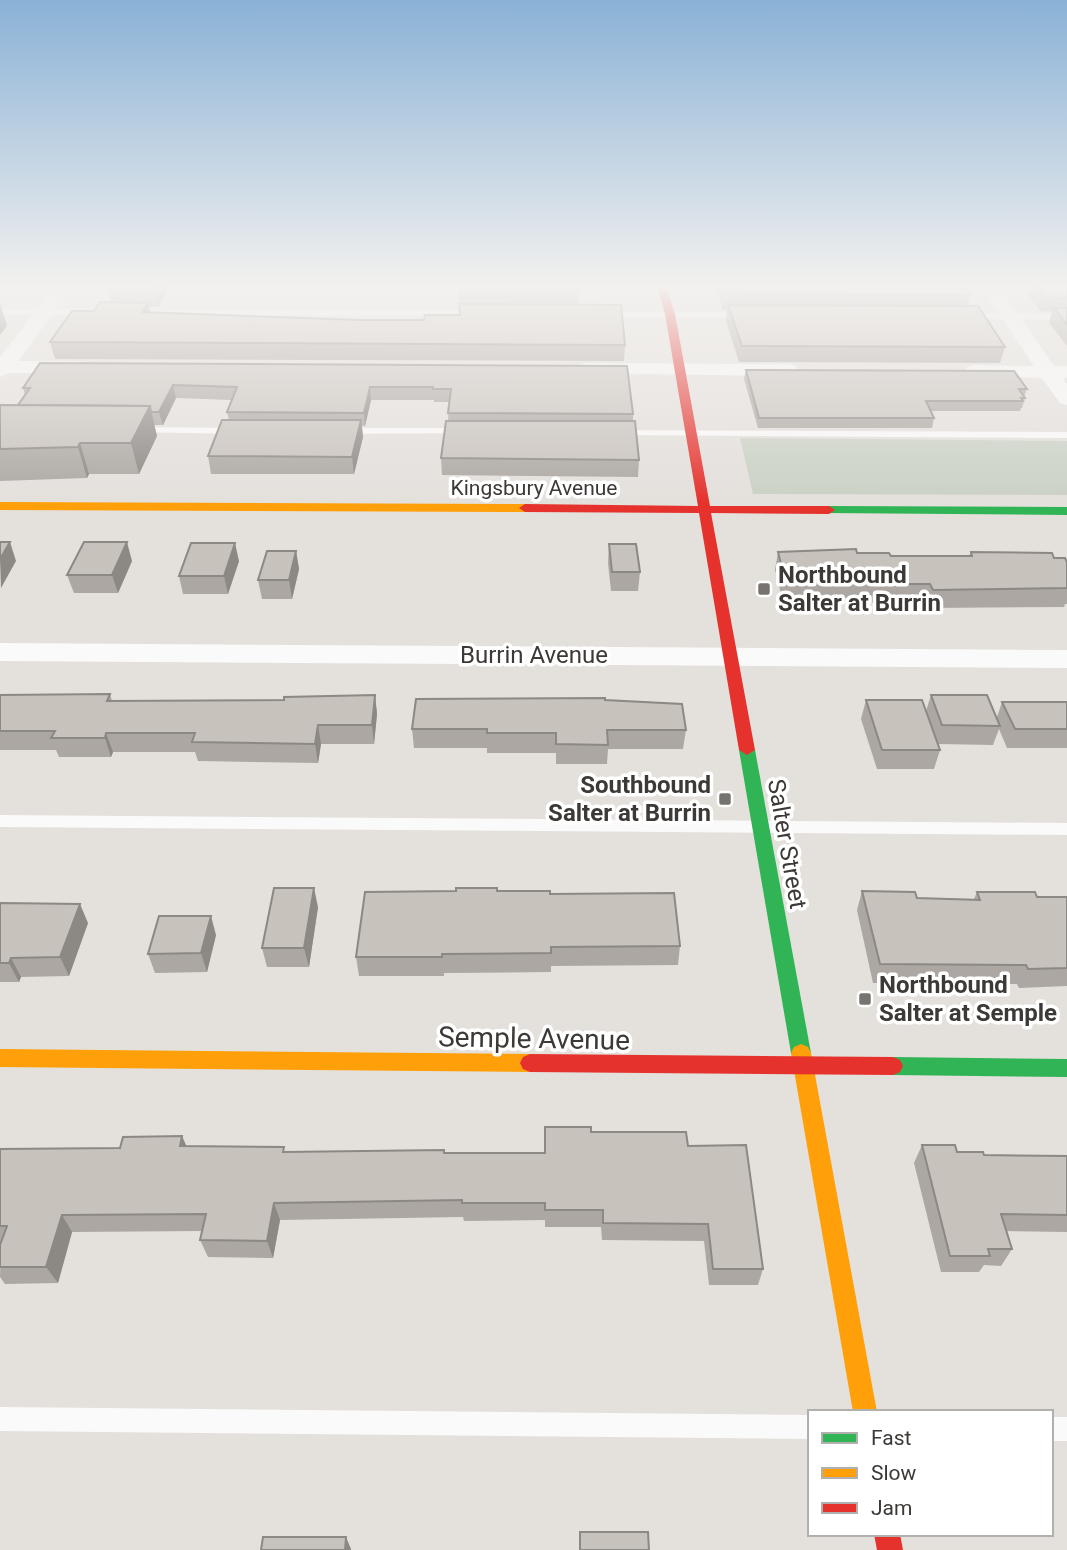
<svg xmlns="http://www.w3.org/2000/svg" width="1067" height="1550" viewBox="0 0 1067 1550" font-family="Roboto,sans-serif">
<style>
.green{fill:#cad1c4}
.lines{fill:none;stroke-linecap:round;stroke-linejoin:round}
.lane{fill:#fbfafa;fill-rule:evenodd}
.street{fill:#fbfafa;fill-rule:evenodd}
.fast{fill:#30b455;fill-rule:evenodd}
.slow{fill:#ff9f0a;fill-rule:evenodd}
.jam{fill:#e5322d;fill-rule:evenodd}
.wall{fill:#aca7a2}
.shaded-wall{fill:#8c8884}
.building{fill:#c8c2bc;stroke:#8c8884;stroke-width:2}
.poi-dot{fill:#777370;stroke:#fff;stroke-width:2.5}
.labels{text-anchor:middle;stroke-width:7;stroke-linejoin:round;paint-order:stroke}
.far-street-label{font-size:21px;fill:#3c3936;stroke:#fff}
.poi-label{font-size:24px;font-weight:bold;fill:#3c3936;stroke:#fff;text-anchor:start}
.street-label{font-size:24px;fill:#3c3936;stroke:#fff}
.near-street-label{font-size:28px;fill:#3c3936;stroke:#fff}
</style>
<rect width="100%" height="100%" fill="#e4e0dc"/>
<!-- green -->
<polygon class="green" points="740,438 1067,441 1067,495 753,494"/>
<g class="lines">
<!-- lane -->
<g class="lane">
<polygon points="0,309 92,309 97,312 92,315 0,315"/>
<polygon points="125,310 481,310 486,313 481,316 128,315 123,312"/>
<polygon points="598,312 747,312 752,315 747,318 601,317 598,316"/>
<polygon points="965,313 1067,314 1067,320 962,318 962,314"/>
<polygon points="135,427 239,428 244,431 239,434 131,432 130,430"/>
<polygon points="463,428 468,431 467,433 342,434 337,431 342,428"/>
<polygon points="611,430 1067,432 1067,438 615,435 611,434"/>
<polygon points="0,815 1067,823 1067,835 0,827"/>
<polygon points="0,1407 810,1415 810,1439 0,1431"/>
<rect x="1051" y="1417" width="16" height="24"/>
</g>
<!-- street -->
<g class="street">
<polygon points="56,285 74,285 18,361 79,361 86,363 89,367 86,371 79,373 9,373 0,377 0,357"/>
<polygon points="980,285 998,285 1054,366 1067,366 1067,378 1063,378 1067,384 1067,405 1060,403 1042,378 967,375 964,371 967,367 974,365 1034,366"/>
<polygon points="585,363 789,364 796,366 799,370 796,374 789,376 578,373 575,369 578,365"/>
<polygon points="0,643 1067,650 1067,668 0,661"/>
</g>
<!-- fast -->
<g class="fast">
<polygon points="829,506 1067,507 1067,515 825,513 823,510"/>
<polygon points="747,745 755,750 811,1053 808,1059 801,1062 794,1059 791,1053 739,750"/>
<polygon points="893,1057 1067,1059 1067,1077 893,1075 886,1072 883,1066 886,1060"/>
</g>
<!-- slow -->
<g class="slow">
<polygon points="0,502 525,504 531,508 525,512 0,510"/>
<polygon points="801,1044 808,1047 811,1053 877,1412 853,1412 791,1053 794,1047"/>
<polygon points="0,1049 530,1054 537,1057 540,1063 537,1069 530,1072 0,1067"/>
</g>
<!-- jam -->
<g class="jam">
<polygon points="657,285 666,285 675,314 710,506 829,506 835,510 829,514 711,513 755,750 747,755 739,750 699,513 525,512 519,508 525,504 698,506 665,314"/>
<polygon points="530,1054 893,1057 900,1060 903,1066 900,1072 893,1075 530,1072 523,1069 520,1063 523,1057"/>
<polygon points="874,1534 900,1534 903,1550 877,1550"/>
</g>
</g>
<!-- wall -->
<g class="wall">
<polygon points="106,285 171,285 158,307 149,307 150,313 359,320 424,320 460,315 458,285 579,285 578,305 625,345 624,361 55,359 50,342 94,311 111,302"/>
<polygon points="716,285 963,285 970,295 967,306 1005,347 1000,363 739,362 726,321 727,310 723,310"/>
<polygon points="1020,285 1067,285 1067,346 1049,323 1052,312 1040,311"/>
<polygon points="627,366 633,414 633,421 639,460 638,477 442,475 441,458 448,421 449,402 434,402 434,400 371,400 365,426 362,426 363,437 354,474 211,474 208,456 229,420 227,412 232,400 176,398 163,425 154,425 157,436 139,474 89,474 87,478 0,481 0,405 18,405 25,395 23,388"/>
<polygon points="746,370 1027,389 1024,397 1025,398 1022,408 1021,408 1020,411 931,411 934,418 932,428 758,428 744,379"/>
<polygon points="609,544 640,572 638,591 611,591 608,563"/>
<polygon points="296,551 299,569 292,599 262,599 258,580"/>
<polygon points="778,552 857,553 891,556 969,556 971,552 1054,558 1067,562 1067,604 1065,604 1064,607 927,608 925,603 872,603 870,598 782,598 775,570"/>
<polygon points="132,561 118,593 74,593 67,575"/>
<polygon points="239,561 228,594 183,594 179,576"/>
<polygon points="110,694 112,701 284,700 375,695 377,714 374,744 321,744 318,763 198,761 195,752 113,752 111,757 59,757 56,750 0,750 0,695"/>
<polygon points="931,695 997,717 1002,702 1067,702 1067,748 1007,748 999,729 993,745 938,744 940,750 934,769 877,769 861,719 866,700 926,711"/>
<polygon points="605,700 686,730 683,749 608,749 607,764 556,764 556,753 487,753 487,748 414,748 412,729"/>
<polygon points="456,891 497,891 550,894 680,946 678,965 551,966 551,972 444,973 444,976 359,976 356,957"/>
<polygon points="862,891 917,898 974,899 977,892 1037,897 1067,897 1067,986 1019,988 1017,984 873,983 857,910"/>
<polygon points="0,903 88,923 69,976 21,977 19,982 0,982"/>
<polygon points="318,907 309,967 267,967 262,948"/>
<polygon points="216,935 207,972 155,973 148,954"/>
<polygon points="591,1132 688,1146 763,1269 758,1285 709,1285 704,1241 602,1240 601,1227 545,1227 545,1220 464,1221 463,1217 280,1220 273,1258 208,1257 200,1240 202,1231 72,1232 58,1283 5,1284 0,1277 1,1243 0,1243 0,1149 120,1148 186,1146 285,1152 545,1153"/>
<polygon points="922,1145 957,1152 984,1155 1067,1156 1067,1232 1006,1231 1012,1249 1001,1266 984,1265 979,1272 941,1272 914,1163"/>
</g>
<!-- shaded-wall -->
<g class="shaded-wall">
<polygon points="153,285 171,285 158,307"/>
<polygon points="0,303 7,326 0,335"/>
<polygon points="148,303 151,318 142,312"/>
<polygon points="173,385 176,398 163,425 159,412"/>
<polygon points="370,387 371,400 365,426 364,413"/>
<polygon points="150,406 157,436 139,474 131,443"/>
<polygon points="361,420 363,437 354,474 352,457"/>
<polygon points="80,443 89,474 87,478 78,447"/>
<polygon points="10,542 16,561 1,588 0,559"/>
<polygon points="127,542 132,561 118,593 112,575"/>
<polygon points="235,543 239,561 228,594 224,576"/>
<polygon points="296,551 299,569 292,599 289,580"/>
<polygon points="375,695 377,714 374,744 372,725"/>
<polygon points="318,725 321,744 318,763 315,744"/>
<polygon points="106,733 113,752 111,757 105,738"/>
<polygon points="314,888 318,907 309,967 304,948"/>
<polygon points="80,904 88,923 69,976 60,957"/>
<polygon points="211,916 216,935 207,972 201,953"/>
<polygon points="11,958 21,977 19,982 9,963"/>
<polygon points="182,1136 190,1154 180,1146"/>
<polygon points="274,1203 280,1220 273,1258 267,1241"/>
<polygon points="62,1215 72,1232 58,1283 46,1267"/>
<polygon points="346,1537 351,1549 351,1550 345,1550"/>
</g>
<!-- building -->
<g class="building">
<polygon points="722,285 963,285 970,295 724,294"/>
<polygon points="1035,285 1067,285 1067,298 1045,297"/>
<polygon points="100,302 148,303 142,312 359,320 424,320 425,315 460,315 459,304 621,305 625,345 50,342 72,311 94,311"/>
<polygon points="728,305 978,306 1005,347 742,346"/>
<polygon points="1054,308 1067,308 1067,325"/>
<polygon points="40,363 627,366 633,414 448,413 451,389 433,389 433,387 370,387 364,413 227,412 237,387 173,385 159,412 151,412 150,406 18,405 30,388 23,388"/>
<polygon points="746,370 1014,371 1027,389 1019,389 1025,398 1021,398 1023,401 926,401 934,418 759,418"/>
<polygon points="0,406 0,405 150,406 131,443 80,443 78,447 0,449"/>
<polygon points="222,420 361,420 352,457 208,456"/>
<polygon points="446,421 635,421 639,460 441,458"/>
<polygon points="0,542 10,542 0,559"/>
<polygon points="84,542 127,542 112,575 67,575"/>
<polygon points="191,543 235,543 224,576 179,576"/>
<polygon points="609,544 636,544 640,572 612,572"/>
<polygon points="856,549 857,553 889,553 891,556 972,556 971,552 1052,553 1054,558 1065,558 1067,562 1067,588 933,590 930,584 877,584 875,579 785,580 778,552"/>
<polygon points="267,551 296,551 289,580 258,580"/>
<polygon points="110,694 107,701 284,700 284,697 375,695 372,725 318,725 315,744 192,742 195,733 106,733 105,738 51,738 55,731 0,731 0,695"/>
<polygon points="931,695 987,695 1000,726 942,725"/>
<polygon points="605,698 605,700 682,704 686,730 607,730 608,745 556,744 556,733 487,733 487,729 412,729 416,699"/>
<polygon points="866,700 922,700 940,750 882,750"/>
<polygon points="1002,702 1067,702 1067,729 1015,729"/>
<polygon points="274,888 314,888 304,948 262,948"/>
<polygon points="456,888 497,888 497,891 550,891 550,894 674,893 680,946 551,947 551,953 442,954 442,957 356,957 365,892 456,891"/>
<polygon points="862,891 915,892 917,898 980,900 977,892 1035,892 1037,897 1067,897 1067,968 1028,969 1026,965 880,964"/>
<polygon points="0,903 80,904 60,957 11,958 9,963 0,963"/>
<polygon points="159,916 211,916 201,953 148,954"/>
<polygon points="545,1127 591,1127 591,1132 686,1132 688,1146 746,1145 763,1269 713,1269 708,1224 603,1223 603,1210 545,1210 545,1203 462,1203 462,1200 274,1203 267,1241 200,1240 206,1214 62,1215 46,1267 0,1267 0,1245 7,1226 0,1226 0,1149 120,1148 123,1137 182,1136 180,1146 284,1147 283,1152 444,1150 444,1153 545,1153"/>
<polygon points="922,1145 955,1145 957,1152 983,1152 984,1155 1067,1156 1067,1215 1001,1214 1012,1249 988,1249 990,1256 950,1256"/>
<polygon points="580,1532 648,1532 649,1550 580,1550"/>
<polygon points="263,1537 346,1537 345,1550 261,1550"/>
</g>
<!-- sky -->
<linearGradient id="sky" x2="0" y2="1"><stop stop-color="#8ab2d6"/><stop offset="0.57" stop-color="#f3f1ef"/><stop offset="1" stop-color="#f3f1ef" stop-opacity="0"/></linearGradient>
<rect width="1067" height="502" fill="url(#sky)"/>
<!-- markers -->
<g class="poi-dot">
<rect x="757" y="582" width="14" height="14" rx="3.5"/>
<rect x="718" y="792" width="14" height="14" rx="3.5"/>
<rect x="858" y="992" width="14" height="14" rx="3.5"/>
</g>
<g class="labels">
<!-- far-street labels -->
<g class="far-street-label">
<text x="534" y="495">Kingsbury Avenue</text>
</g>
<!-- poi labels -->
<g class="poi-label">
<text x="778" y="583">Northbound<tspan x="778" dy="28">Salter at Burrin</tspan></text>
<text x="711" y="793" text-anchor="end">Southbound<tspan x="711" dy="28">Salter at Burrin</tspan></text>
<text x="879" y="993">Northbound<tspan x="879" dy="28">Salter at Semple</tspan></text>
</g>
<!-- street labels -->
<g class="street-label">
<text x="534" y="663">Burrin Avenue</text>
<text transform="translate(787 844) rotate(80)" y="8">Salter Street</text>
</g>
<!-- near-street labels -->
<g class="near-street-label">
<text transform="translate(534 1038) rotate(1)" y="10">Semple Avenue</text>
</g>
</g>
<!-- legend -->
<rect x="808" y="1410" width="245" height="126" fill="#ffffff" stroke="#b1b0af" stroke-width="2"/>
<rect x="822" y="1433" width="35" height="10" fill="#30b455" stroke="#b1b0af" stroke-width="2"/>
<text x="871" y="1445" font-size="21" fill="#3c3936">Fast</text>
<rect x="822" y="1468" width="35" height="10" fill="#ff9f0a" stroke="#b1b0af" stroke-width="2"/>
<text x="871" y="1480" font-size="21" fill="#3c3936">Slow</text>
<rect x="822" y="1503" width="35" height="10" fill="#e5322d" stroke="#b1b0af" stroke-width="2"/>
<text x="871" y="1515" font-size="21" fill="#3c3936">Jam</text>
</svg>
